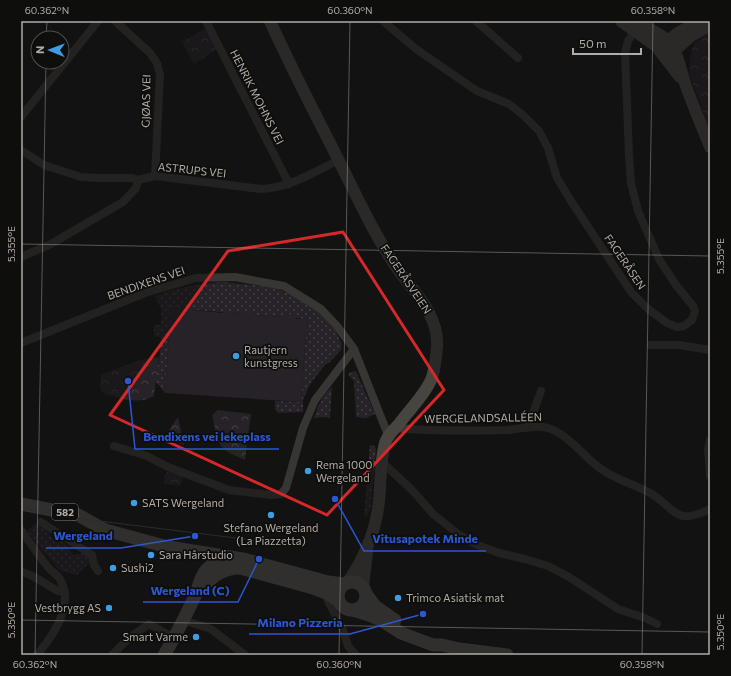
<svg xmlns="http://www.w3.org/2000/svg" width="731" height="676" viewBox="0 0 731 676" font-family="Commissioner,sans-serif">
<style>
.grass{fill:url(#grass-dots)}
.park{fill:url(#park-crowns)}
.garden{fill:#272128}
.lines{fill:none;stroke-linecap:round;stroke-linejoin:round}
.street{stroke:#383633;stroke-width:8}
.secondary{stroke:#484541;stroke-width:12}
.primary{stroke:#57534f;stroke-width:13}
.tram{stroke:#4f4c48;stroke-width:1}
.marked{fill:none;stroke:#d62828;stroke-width:3;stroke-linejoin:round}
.ticks{fill:none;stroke:#b3aba4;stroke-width:1;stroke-opacity:0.45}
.poi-dot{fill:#3c9de2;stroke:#0e0e0d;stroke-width:1.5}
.labels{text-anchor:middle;stroke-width:3.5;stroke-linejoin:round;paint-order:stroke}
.shield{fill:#0e0e0d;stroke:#827c77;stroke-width:1}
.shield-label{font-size:10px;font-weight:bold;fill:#b3aba4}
.street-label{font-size:11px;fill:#b3aba4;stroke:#0e0e0d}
.poi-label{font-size:11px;fill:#b3aba4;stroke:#0e0e0d;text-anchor:start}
.leader{fill:none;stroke:#2c57d3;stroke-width:1.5}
.callout-dot{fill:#2c57d3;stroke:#0e0e0d;stroke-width:1.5}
.callout-label{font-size:12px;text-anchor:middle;font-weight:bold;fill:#2c57d3;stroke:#0e0e0d;stroke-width:3.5;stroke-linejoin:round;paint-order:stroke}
.neatline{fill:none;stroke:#b3aba4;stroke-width:1.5}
.ticks-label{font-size:10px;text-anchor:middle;fill:#b3aba4}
</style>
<defs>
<pattern id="grass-dots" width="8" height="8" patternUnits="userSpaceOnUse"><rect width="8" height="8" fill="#272128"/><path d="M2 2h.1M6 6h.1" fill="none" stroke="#443f44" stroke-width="1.8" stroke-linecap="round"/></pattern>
<pattern id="park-crowns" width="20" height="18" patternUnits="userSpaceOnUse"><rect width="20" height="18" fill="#272128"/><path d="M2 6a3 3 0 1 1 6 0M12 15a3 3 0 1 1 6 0" fill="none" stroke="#443f44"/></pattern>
</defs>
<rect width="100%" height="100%" fill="#131312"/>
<!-- grass -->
<g class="grass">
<path d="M223,282L273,287L295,296L317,310L335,330L342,344L341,350L330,362L325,365L310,384L303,400V412L278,413L275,409V401L301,402L307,319L171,308L165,393L151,376V367L159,363L161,337L154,336V325H161V309L155,296C180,287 196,284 223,282Z"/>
<polygon points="356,371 375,414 366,418 356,417 354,381 348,375 350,372"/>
<path d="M332,387L330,418L323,417L314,418C318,406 322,395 332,387Z"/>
<polygon points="370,445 374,446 376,449 371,507 367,516 364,517"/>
<path d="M39,522L43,525L52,538C55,538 57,538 59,538C64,540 69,551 73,555L85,553L88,555L90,562L77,575L61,571L53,563L27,531L36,523Z"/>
</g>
<!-- park -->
<g class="park">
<polygon points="206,28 217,49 194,64 182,42"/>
<polygon points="710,32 710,130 689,74 690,58 694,43"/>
<path d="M159,357L154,396C138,405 121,398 104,394L100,388L101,375L140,360Z"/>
<path d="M218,410L251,414L245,460C216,448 219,445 212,415Z"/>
<polygon points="178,417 184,445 177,442 178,439 167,433"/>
<polygon points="167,472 169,472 183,477 180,486 164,484 164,476"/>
</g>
<!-- garden -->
<polygon class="garden" points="182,306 192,307 192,310 223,313 223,310 230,311 230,313 250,314 250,313 256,313 256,315 287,317 287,314 296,315 296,319 307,319 301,402 165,393 171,308 181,309"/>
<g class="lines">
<!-- street -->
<g class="street">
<polyline points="115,21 150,53 157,63 160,75 155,176"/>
<polyline points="206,21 289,184"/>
<polyline points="383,21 416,49 477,91 509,104 524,116 539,131 548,148 557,178 571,201 631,292 648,309 667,323 677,327 684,326 692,320 695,311 693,306 676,285 659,259 638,211 631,183 629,155 625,53 628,41 637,27"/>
<polyline points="476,21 518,58"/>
<polyline points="21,117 98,21"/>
<path d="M21,150L44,165L81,177L97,178H132L138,180L155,176L261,189C289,188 314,172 339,160"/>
<polyline points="21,257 51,244 123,202 136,188 138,180"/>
<polyline points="21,343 145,293 196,278 235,277 284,286 321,309 337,326 354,349 388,435"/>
<polyline points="651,345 679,345 710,350"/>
<polyline points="528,427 541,391"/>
<path d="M395,428C432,431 470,431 507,430C525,429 541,422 557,432C574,441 585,458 601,469C616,480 634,484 650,493C676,508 674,527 710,509"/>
<polyline points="710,440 708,449 710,476"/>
<polyline points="114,446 147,456 168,467 229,490 271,495 281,494 286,488 303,428 315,400 354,349"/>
<polyline points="382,462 413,491 433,514 458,534 475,544 499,553 525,559 548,566 569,577 618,609 645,618 657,624"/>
<polyline points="41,522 92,555 94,565 98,571"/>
<path d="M21,530C30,543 39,556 48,567C52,572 58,575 61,581C74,606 53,636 37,655"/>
<path d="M21,572C36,574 54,593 64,592"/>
<polyline points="328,601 343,630 348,646 356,655"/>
<polyline points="183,619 189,622 211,629 245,655"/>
<polyline points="112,655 129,638 149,624 174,638"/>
</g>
<!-- secondary -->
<g class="secondary">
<path d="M270,21C292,70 317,117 341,165C359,201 376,238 399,271C416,294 439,316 437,347C436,357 435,371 431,380C424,396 409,410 399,424C393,431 388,434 385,443C380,462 381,482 379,501C376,530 364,559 347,583"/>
<polyline points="621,21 656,46 680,77"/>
<path d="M635,21C645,27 658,32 667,40C679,53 680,70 686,86C693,106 702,126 710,147"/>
<path d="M665,48C670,33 689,28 702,21"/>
<polyline points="668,52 674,51 691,36 710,25"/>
<polyline points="363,587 367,552"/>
</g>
<!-- primary -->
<g class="primary">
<polyline points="21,504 78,515 105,530 168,547 243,559 328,582 344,584"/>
<circle cx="352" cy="596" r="14"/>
<path d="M196,593C210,579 220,568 240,568L313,588L328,594L339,601"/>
<polyline points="366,594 375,606 395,620"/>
<polyline points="353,610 369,615 381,620 401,633 433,645 442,645 459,649 507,655"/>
<path d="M164,655C176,636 186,615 196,594C199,586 200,576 207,569C214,562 223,560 233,560"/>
</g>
<!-- tram -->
<polyline class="tram" points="21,508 83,519 260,541"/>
</g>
<!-- marked area -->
<path d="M0 0H731V676H0ZM343,232L444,390L327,515L110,415L228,251Z" fill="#131312" fill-opacity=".55" fill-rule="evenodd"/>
<path class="marked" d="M343,232L444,390L327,515L110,415L228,251Z"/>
<!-- ticks -->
<path class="ticks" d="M46,38L47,21M21,244L710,256M21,620L710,632M35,655L46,62M339,655L350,21M642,655L653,21"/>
<!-- markers -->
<g class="poi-dot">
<circle cx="236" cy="356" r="4"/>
<circle cx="308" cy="471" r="4"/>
<circle cx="134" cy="503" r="4"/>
<circle cx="271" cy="515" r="4"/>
<circle cx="151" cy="555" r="4"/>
<circle cx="113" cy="568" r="4"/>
<circle cx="398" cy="598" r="4"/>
<circle cx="109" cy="608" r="4"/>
<circle cx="196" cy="637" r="4"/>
</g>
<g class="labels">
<!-- shield labels -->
<rect class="shield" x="52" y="504" width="26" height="16" rx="3"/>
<g class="shield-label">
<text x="65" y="516">582</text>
</g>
<!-- street labels -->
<g class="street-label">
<text transform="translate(257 97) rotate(63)" y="4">HENRIK MOHNS VEI</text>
<text transform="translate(146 101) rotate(-89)" y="4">GJØAS VEI</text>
<text transform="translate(192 170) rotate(6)" y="4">ASTRUPS VEI</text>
<text transform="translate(625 262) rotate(56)" y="4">FAGERÅSEN</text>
<text transform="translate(406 279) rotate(56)" y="4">FAGERÅSVEIEN</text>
<text transform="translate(146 283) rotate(-19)" y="4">BENDIXENS VEI</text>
<text transform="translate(483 418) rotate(-1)" y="4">WERGELANDSALLÉEN</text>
</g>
<!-- poi labels -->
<g class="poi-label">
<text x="244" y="354">Rautjern<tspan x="244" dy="13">kunstgress</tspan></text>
<text x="316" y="469">Rema 1000<tspan x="316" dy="13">Wergeland</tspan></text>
<text x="142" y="507">SATS Wergeland</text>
<text x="271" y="532" text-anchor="middle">Stefano Wergeland<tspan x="271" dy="13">(La Piazzetta)</tspan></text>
<text x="159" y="559">Sara Hårstudio</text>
<text x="121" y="572">Sushi2</text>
<text x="406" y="602">Trimco Asiatisk mat</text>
<text x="101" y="612" text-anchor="end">Vestbrygg AS</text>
<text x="188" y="641" text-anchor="end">Smart Varme</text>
</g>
</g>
<!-- callouts -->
<path class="leader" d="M128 381L135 449H279M195 536L121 548H46M335 499L364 551H486M259 559L238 602H143M423 614L350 634H249"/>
<g class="callout-dot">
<circle cx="128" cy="381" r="4"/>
<circle cx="195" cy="536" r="4"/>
<circle cx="335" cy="499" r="4"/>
<circle cx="259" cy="559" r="4"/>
<circle cx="423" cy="614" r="4"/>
</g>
<g class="callout-label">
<text x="207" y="441">Bendixens vei lekeplass</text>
<text x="83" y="540">Wergeland</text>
<text x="425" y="543">Vitusapotek Minde</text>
<text x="190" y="595">Wergeland (C)</text>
<text x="300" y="627">Milano Pizzeria</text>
</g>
<!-- border -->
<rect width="731" height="676" fill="none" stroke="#0e0e0d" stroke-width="44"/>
<!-- north arrow -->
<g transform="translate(50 50) rotate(271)"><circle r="19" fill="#0e0e0d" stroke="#504d49"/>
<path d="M0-3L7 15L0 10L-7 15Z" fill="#3c9de2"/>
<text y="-6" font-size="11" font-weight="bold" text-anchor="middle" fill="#b3aba4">N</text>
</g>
<!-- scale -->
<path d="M573 48v6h68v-6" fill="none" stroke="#b3aba4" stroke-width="2"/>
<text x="579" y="48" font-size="12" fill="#b3aba4" stroke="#0e0e0d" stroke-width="3" paint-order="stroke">50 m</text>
<rect x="22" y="22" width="687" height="632" class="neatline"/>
<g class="ticks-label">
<text x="47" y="14">60.362°N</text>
<text x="350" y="14">60.360°N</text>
<text x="653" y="14">60.358°N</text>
<text transform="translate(11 244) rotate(-90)" y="4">5.355°E</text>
<text transform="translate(720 256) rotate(-90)" y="4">5.355°E</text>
<text transform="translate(11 620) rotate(-90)" y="4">5.350°E</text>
<text transform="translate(720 632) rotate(-90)" y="4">5.350°E</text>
<text x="35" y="668">60.362°N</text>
<text x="339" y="668">60.360°N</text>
<text x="642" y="668">60.358°N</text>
</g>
</svg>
